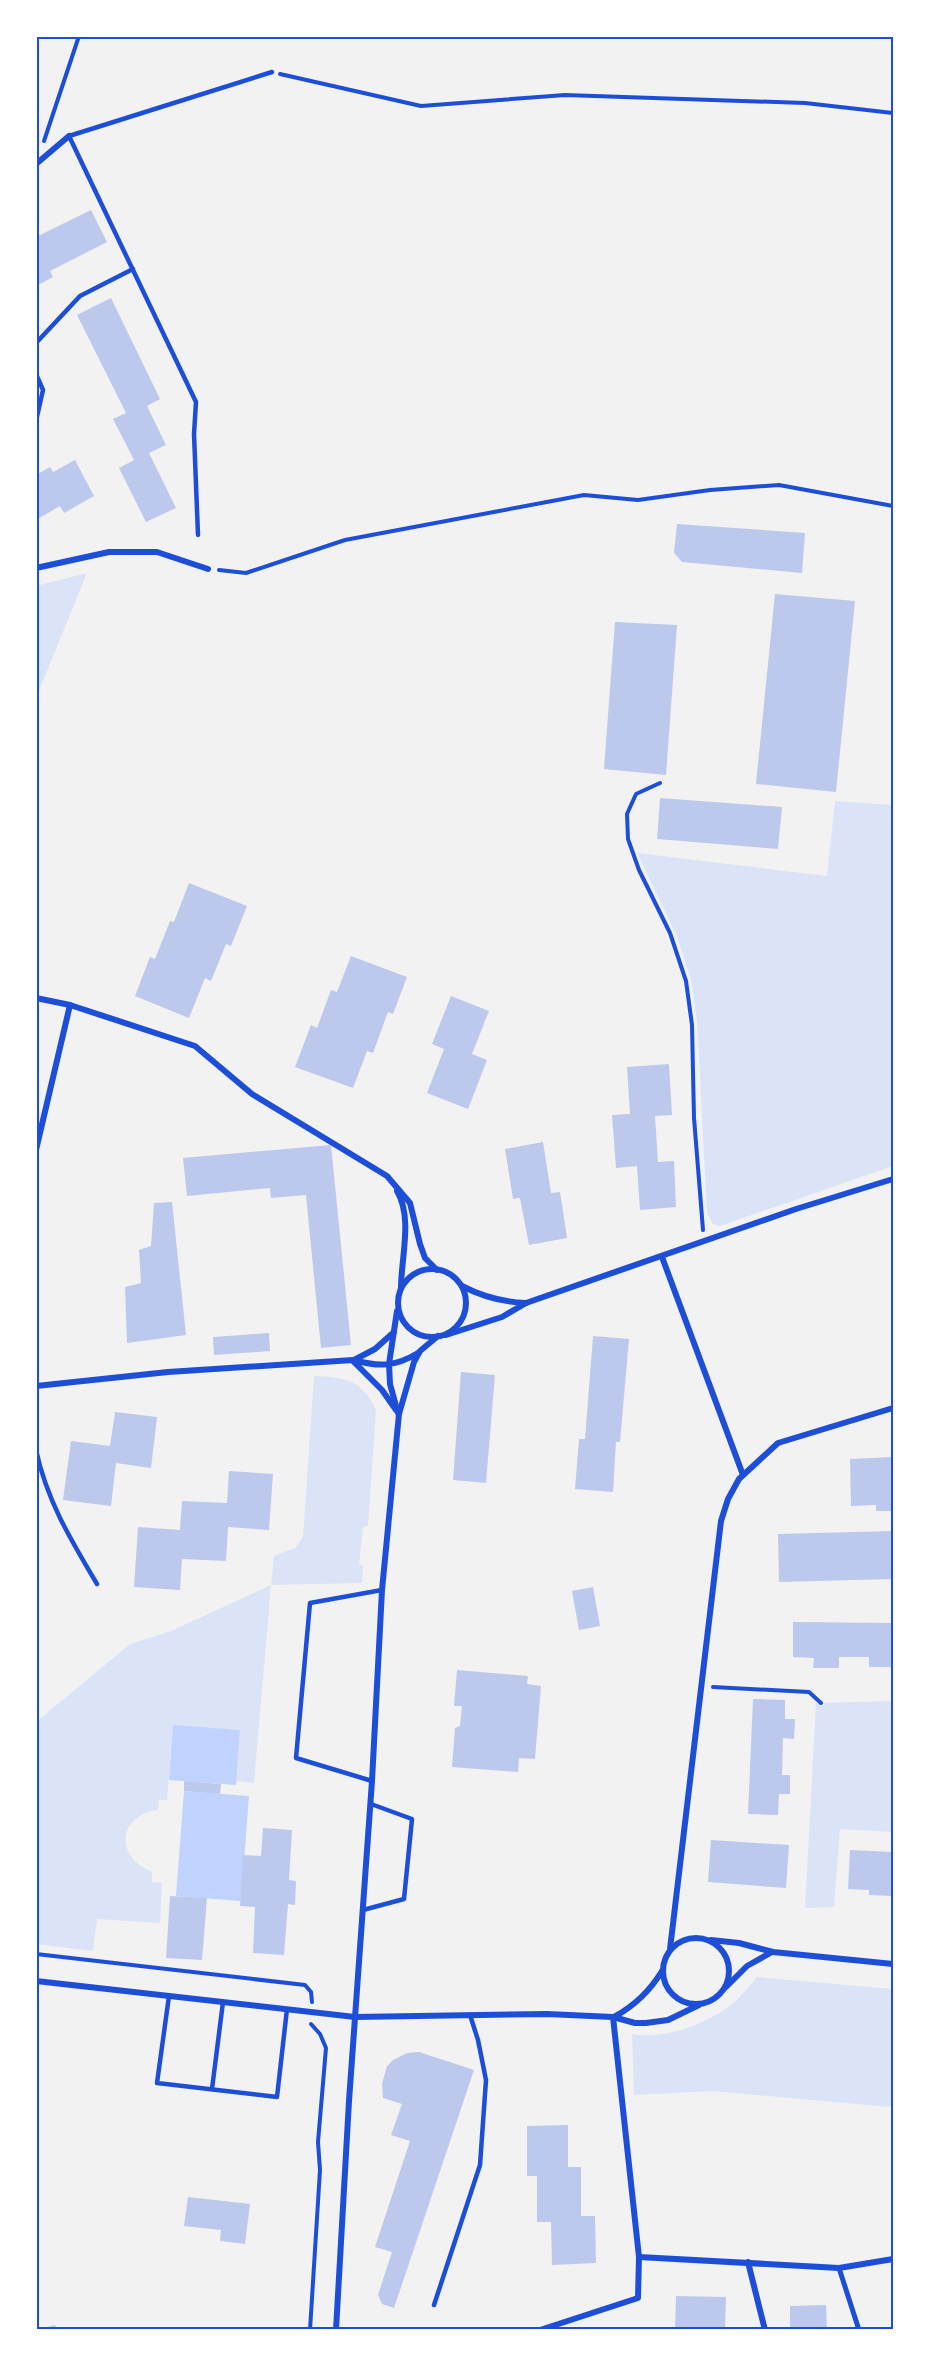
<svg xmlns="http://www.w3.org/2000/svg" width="929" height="2366" viewBox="0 0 929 2366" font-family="Poppins,sans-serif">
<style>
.green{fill:#dbe4f7}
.water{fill:#bfd3fe}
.building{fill:#bdc9ec}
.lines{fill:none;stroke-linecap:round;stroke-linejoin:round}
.path{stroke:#1d4ed8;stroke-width:4}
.service{stroke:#1d4ed8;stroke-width:4.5}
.pedestrian{stroke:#1d4ed8;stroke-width:5}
.minor{stroke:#1d4ed8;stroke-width:6}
.neatline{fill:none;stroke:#1d4ed8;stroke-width:2}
</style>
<rect width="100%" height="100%" fill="#f2f2f2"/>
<!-- green -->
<g class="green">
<polygon points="87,573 36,698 36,586"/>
<polygon points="835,801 893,805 893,1166 720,1226 713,1224 707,1213 697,1021 691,980 676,934 637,853 827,876"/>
<path d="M314,1376C344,1377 363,1380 376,1410L368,1526L363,1527L359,1565H363L362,1583L271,1585L254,1783L236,1781L240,1730L173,1726L167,1800H159L158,1810C118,1815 114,1857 152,1872V1882L162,1883L160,1923L97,1919L93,1951L36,1944V1722L130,1644L171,1631L271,1585L274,1556L295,1548L303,1537Z"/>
<polygon points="893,1701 893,1832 840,1829 834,1907 805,1908 816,1703"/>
<path d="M757,1977L893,1989V2099L890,2107L712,2091L634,2095L632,2034C663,2040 707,2024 732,2004C741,1997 749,1986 757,1977Z"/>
</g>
<!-- water -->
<g class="water">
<polygon points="173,1725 240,1730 236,1785 169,1780"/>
<polygon points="184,1791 249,1796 241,1901 176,1896"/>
</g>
<!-- building -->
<g class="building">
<polygon points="91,210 107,242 50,271 53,277 36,286 36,237"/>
<polygon points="111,298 160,399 147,406 166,445 149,453 176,508 146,522 119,468 134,460 113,419 126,413 77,315"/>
<polygon points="75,460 94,496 64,513 60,506 36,520 36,475 50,467 53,472"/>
<polygon points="677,524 805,533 802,573 682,562 674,553"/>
<polygon points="775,594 855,601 836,792 756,784"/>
<polygon points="615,622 677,625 666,775 604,769"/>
<polygon points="660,798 782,807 778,849 657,839"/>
<polygon points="189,883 247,906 231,946 226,944 211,981 205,978 189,1018 135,996 150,957 155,959 170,921 174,922"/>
<polygon points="351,956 407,977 393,1014 388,1012 373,1053 367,1051 353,1088 295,1067 311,1025 317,1028 331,990 337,992"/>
<polygon points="451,996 489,1011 472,1054 487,1060 468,1109 427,1093 444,1049 432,1044"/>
<polygon points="669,1064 672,1115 655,1116 658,1162 674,1161 676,1207 640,1210 637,1166 616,1168 612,1115 630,1114 627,1067"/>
<polygon points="543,1142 551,1193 560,1192 567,1238 529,1245 520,1198 513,1199 505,1149"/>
<polygon points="331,1145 351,1345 321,1348 306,1195 271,1198 270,1188 187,1196 183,1158"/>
<polygon points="172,1202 186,1335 127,1343 125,1287 141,1283 139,1250 151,1246 154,1203"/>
<polygon points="269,1333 270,1351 214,1355 213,1337"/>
<polygon points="593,1336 629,1339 620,1442 616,1442 613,1492 575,1489 579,1439 585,1439"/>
<polygon points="461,1372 495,1375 486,1483 453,1480"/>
<polygon points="115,1412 157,1417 151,1468 116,1463 111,1506 63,1500 71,1441 110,1446"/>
<polygon points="893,1457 893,1511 876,1511 876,1505 851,1506 850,1459"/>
<polygon points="229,1471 273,1474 269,1530 228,1527 226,1561 182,1559 180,1590 134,1587 138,1527 180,1530 182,1501 227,1503"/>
<polygon points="893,1531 893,1579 779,1582 778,1534"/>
<polygon points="593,1587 600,1626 579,1630 572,1591"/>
<polygon points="793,1622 893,1623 892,1667 869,1667 869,1657 839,1657 839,1668 813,1668 814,1658 793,1657"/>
<polygon points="457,1670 528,1676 527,1684 541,1686 535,1759 519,1758 518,1772 452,1767 455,1728 460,1726 462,1706 454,1706"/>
<polygon points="753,1699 785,1700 785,1719 795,1719 794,1739 783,1738 782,1775 790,1775 790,1794 779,1794 778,1815 748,1814"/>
<polygon points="184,1781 221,1784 220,1794 184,1791"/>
<polygon points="263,1828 292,1830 289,1880 296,1881 295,1905 288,1904 284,1955 253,1953 255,1907 240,1906 243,1855 261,1856"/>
<polygon points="711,1840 789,1845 786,1888 708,1882"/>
<polygon points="850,1850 893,1852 893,1896 869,1895 869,1890 848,1889"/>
<polygon points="170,1896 207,1898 202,1960 166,1958"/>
<polygon points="419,2052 474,2070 394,2308 382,2304 378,2295 392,2252 375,2247 410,2141 391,2135 402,2104 383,2098 382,2084 387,2066 393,2060 407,2053"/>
<polygon points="568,2125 568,2167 581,2167 581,2216 595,2216 596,2263 552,2265 551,2222 537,2222 537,2176 527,2176 527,2126"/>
<polygon points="188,2197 250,2204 245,2244 220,2241 221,2230 184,2226"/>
<polygon points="676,2296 726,2297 725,2330 675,2330"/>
<polygon points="826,2305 827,2330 790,2330 790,2306"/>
<polygon points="55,2325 57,2330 40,2330 40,2329"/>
</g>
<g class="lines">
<!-- path -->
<g class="path">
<polyline points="280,74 421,106 565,95 805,103 893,113"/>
<polyline points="44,141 79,36"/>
<polyline points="219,570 246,573 345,540 584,495 638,500 710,490 779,485 893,506"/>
<polyline points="660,783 636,794 627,814 628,839 639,870 670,933 686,981 692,1025 694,1118 703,1230"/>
<polyline points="713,1687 809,1692 821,1703"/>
<polyline points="36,1954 305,1985 311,1992 312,2002"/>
<polyline points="310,2330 320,2170 318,2142 326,2048 320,2034 311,2024"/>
</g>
<!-- service -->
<g class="service">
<polyline points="36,343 80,296 133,269"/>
<polyline points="36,374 43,390 36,421"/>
<polyline points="198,535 194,434 196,402 69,136 272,72"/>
<path d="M36,1450C47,1501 71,1540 97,1584"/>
<polyline points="372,1781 296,1758 310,1603 382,1590"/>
<polyline points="363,1910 404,1899 412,1819 371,1804"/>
<polyline points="169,1996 157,2083 277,2097 287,2009"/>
<polyline points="212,2089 223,2002"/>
<polyline points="434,2305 480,2165 486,2080 478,2040 470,2015"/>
</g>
<!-- pedestrian -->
<polyline class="pedestrian" points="839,2268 859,2330"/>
<!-- minor -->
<g class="minor">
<polyline points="36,164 69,136"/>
<polyline points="36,568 109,552 157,552 208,569"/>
<polyline points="36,998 70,1005 195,1046 252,1094 387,1176 410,1203 420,1244 425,1258 437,1270"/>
<polyline points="36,1150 70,1005"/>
<path d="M397,1191C413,1218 401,1258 401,1288"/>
<polyline points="662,1257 743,1475"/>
<circle cx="432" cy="1303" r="34"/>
<path d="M462,1286C483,1297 502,1302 526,1303"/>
<polyline points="397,1311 389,1364 390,1384 398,1413"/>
<polyline points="446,1335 502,1317 526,1303 796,1209 893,1179"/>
<polyline points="354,1360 375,1349 394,1332"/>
<polyline points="353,1361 382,1390 396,1410"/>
<path d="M36,1386L168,1372L353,1360C379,1367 395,1367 418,1353"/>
<circle cx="696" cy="1971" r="33"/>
<polyline points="711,1940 739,1943 773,1952 893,1964"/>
<polyline points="670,1949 721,1521 728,1499 739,1479 778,1443 893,1408"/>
<polyline points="36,1981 355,2017 547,2014 613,2017 635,2023 646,2023 668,2020 699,2005"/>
<polyline points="726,1987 747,1966 772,1952"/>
<path d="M614,2017C634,2006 650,1991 662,1971"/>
<polyline points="639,2257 839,2268 893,2259"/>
<polyline points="748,2262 765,2330"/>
<polyline points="336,2330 349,2101 372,1781 382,1590 399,1414 414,1362 420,1351 438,1336"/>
<polyline points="540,2330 638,2298 639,2257 613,2017"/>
</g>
</g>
<!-- border -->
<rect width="929" height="2366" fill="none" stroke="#ffffff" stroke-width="75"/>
<rect x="38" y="38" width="854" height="2290" class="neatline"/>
</svg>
